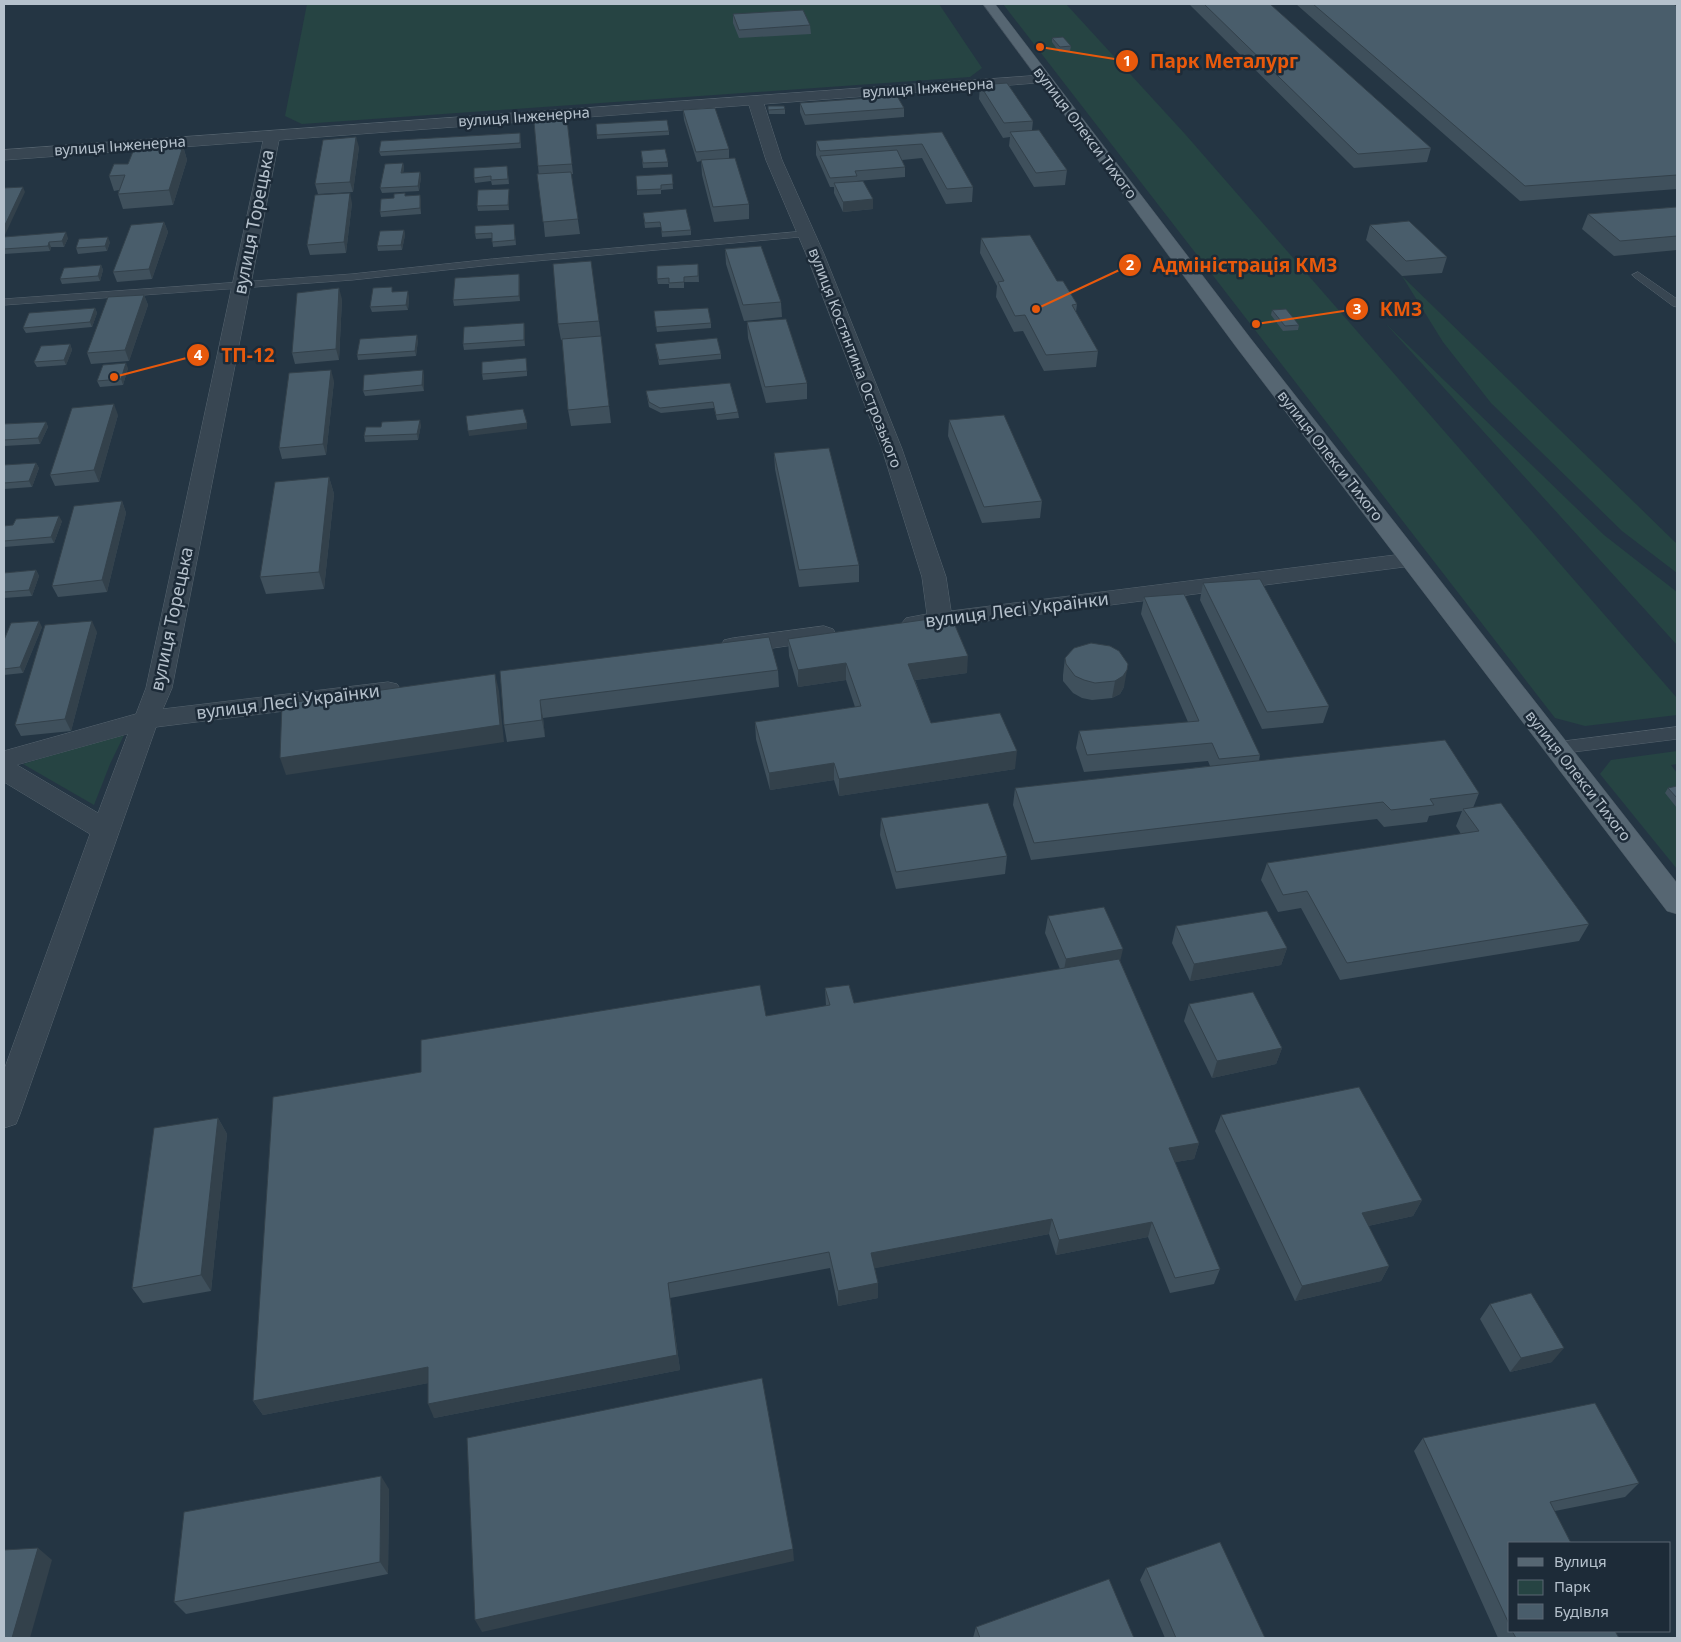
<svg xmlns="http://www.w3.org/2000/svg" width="1681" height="1642" viewBox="0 0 1681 1642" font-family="'Noto Sans',sans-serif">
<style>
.green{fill:#264443}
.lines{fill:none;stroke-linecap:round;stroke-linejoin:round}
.lane-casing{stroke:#56646f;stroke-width:1}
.street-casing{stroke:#56646f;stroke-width:1}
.primary-casing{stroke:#45525e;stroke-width:1}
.lane{fill:#384652;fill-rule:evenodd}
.street{fill:#384652;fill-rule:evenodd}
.primary{fill:#566672;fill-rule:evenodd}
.wall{fill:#3f505c}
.shaded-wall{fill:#33414b}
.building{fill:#495d6b;stroke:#33414b}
.labels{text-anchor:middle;stroke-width:5;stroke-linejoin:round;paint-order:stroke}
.far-street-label{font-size:15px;fill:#b5c1cc;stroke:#1d2b38}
.street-label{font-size:18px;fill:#b5c1cc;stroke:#1d2b38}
.leader{fill:none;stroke:#e8590c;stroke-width:2}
.callout-dot{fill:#e8590c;stroke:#1d2b38;stroke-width:2}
.mark-label{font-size:15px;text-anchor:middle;font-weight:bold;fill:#fff}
.callout-label{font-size:19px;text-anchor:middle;font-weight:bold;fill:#e8590c;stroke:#1d2b38;stroke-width:5;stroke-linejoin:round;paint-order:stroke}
</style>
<rect width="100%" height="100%" fill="#243543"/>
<!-- green -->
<g class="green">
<polygon points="307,4 939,4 982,68 970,77 302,124 285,116"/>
<polygon points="1003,4 1066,4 1185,134 1677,698 1677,715 1585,726 1555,718"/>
<polygon points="1402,276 1677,544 1677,573 1622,531 1491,403 1443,342"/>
<polygon points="1386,324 1604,535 1677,592 1677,645"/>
<polygon points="125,733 110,764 94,805 23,764"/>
<polygon points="1677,751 1677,764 1671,765 1677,773 1677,869 1600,774 1611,760"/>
</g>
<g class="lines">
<!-- lane casing -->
<g class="lane-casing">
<g id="lane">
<polygon points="806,231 810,232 811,234 810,236 492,265 352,280 4,305 4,299 352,274 492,259"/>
<polygon points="1638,272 1677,299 1677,307 1673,306 1634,277 1632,275"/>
<polygon points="1677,727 1677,739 1557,754 1551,752 1549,748 1551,744 1557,742"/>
</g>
</g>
<!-- street casing -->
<g class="street-casing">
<g id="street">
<path d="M1044,75L1049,76L1051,79L1049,82L764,104L782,160L824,254L902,449L946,577L951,611L1411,553L1419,555L1422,560L1419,565L940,627L914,631L906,628L902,623L906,618L927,614L922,577L882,449L806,254L766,160L749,105L279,140L172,688L163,709L388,682L397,684L401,690L397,696L388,698L156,727L20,1114L16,1124L4,1128V1070L90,834L4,782V751L136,714L146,688L263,141L4,160V150ZM128,734L98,813L17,765Z"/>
<polygon points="824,626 833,629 836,634 833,639 733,654 724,652 721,646 724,640 733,638"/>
</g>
</g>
<!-- primary casing -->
<g class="primary-casing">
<polygon id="primary" points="983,4 995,4 1251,339 1677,883 1677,914 1667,911 1237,348"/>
</g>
<!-- lane -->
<use href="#lane" class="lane"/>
<!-- street -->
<use href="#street" class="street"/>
<!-- primary -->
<use href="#primary" class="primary"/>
</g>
<!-- wall -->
<g class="wall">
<polygon points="1189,4 1270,4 1431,148 1427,162 1354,168"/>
<polygon points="1296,4 1673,4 1677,6 1677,189 1520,201"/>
<polygon points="733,14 810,25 811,34 739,38 733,23"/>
<polygon points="1052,38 1071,46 1070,51 1059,52 1052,42"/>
<polygon points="980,85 1033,121 1032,130 1067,170 1065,185 1034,187 1009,146 1010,137 1003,138 979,99"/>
<polygon points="800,103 904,108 904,117 805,125 800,112"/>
<polygon points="768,106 785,109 785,114 769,114"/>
<polygon points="683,110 729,149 729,158 749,204 749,219 714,222 702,175 701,161 697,162 684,120"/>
<polygon points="567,120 573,174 571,174 580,234 545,237 538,166"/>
<polygon points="596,124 669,131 669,135 597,139"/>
<polygon points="942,132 973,187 972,202 946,204 922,158 902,160 905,167 905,177 857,181 873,199 873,209 843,212 834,193 834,187 830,187 816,155 816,141"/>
<polygon points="520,133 521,148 381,156 379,152"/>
<polygon points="183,146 187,160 173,205 123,209 118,194 119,190 114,191 109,176 128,164"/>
<polygon points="359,147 353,192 318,194 315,184"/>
<polygon points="641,151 668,162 668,167 643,168"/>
<polygon points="403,163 404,168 403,173 420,172 421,177 419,191 382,193 380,188"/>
<polygon points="507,166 509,184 492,185 491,181 475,183 474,178"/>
<polygon points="672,174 673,189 661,190 661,194 637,195 637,190"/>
<polygon points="509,194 509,210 478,211 477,206"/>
<polygon points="406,196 421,200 421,214 381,217 380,212 394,198"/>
<polygon points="352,203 346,253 310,255 307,245"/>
<polygon points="1677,207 1677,250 1614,256 1582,229 1588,214"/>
<polygon points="643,213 691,230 691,235 662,237 661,227 645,228"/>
<polygon points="164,222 168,232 152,279 117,282 113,272"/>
<polygon points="514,224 516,245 493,247 492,238 476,239 475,234"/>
<polygon points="1370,225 1447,257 1442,273 1402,276 1366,240"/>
<polygon points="404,230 405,235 402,250 378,251 377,246"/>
<polygon points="4,237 68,238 64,247 51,247 50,251 4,254"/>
<polygon points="981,238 1057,281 1077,304 1076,312 1098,351 1096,367 1044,371 1023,331 1014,332 996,297 997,286 980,253"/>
<polygon points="110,242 107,251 78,254 76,248"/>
<polygon points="725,249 781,302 782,317 744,321 726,264"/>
<polygon points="698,264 699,282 684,282 684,288 669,288 669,284 658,284 657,279"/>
<polygon points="101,265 103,270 100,281 62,284 60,279"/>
<polygon points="520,279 520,301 454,306 453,300"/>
<polygon points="144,295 148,305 129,361 91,364 87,353"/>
<polygon points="409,297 408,310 372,312 370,307"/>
<polygon points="342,299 339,360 295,364 292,353"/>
<polygon points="95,308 97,313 92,327 26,333 23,328"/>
<polygon points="1272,310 1299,325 1298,330 1283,331 1271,315"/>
<polygon points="654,311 711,323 711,328 657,332"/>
<polygon points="599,321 611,423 571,426 568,410 562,340 561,340 558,324"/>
<polygon points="747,322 807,383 807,399 766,403 748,338"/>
<polygon points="525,329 525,346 464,350 463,344"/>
<polygon points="418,340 416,356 358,360 357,355"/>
<polygon points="70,344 72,350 66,365 37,367 34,362"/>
<polygon points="655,344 721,354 721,359 659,365"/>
<polygon points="527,363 527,376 483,380 482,374"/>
<polygon points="128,368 123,385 100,387 97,381"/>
<polygon points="424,375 424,391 365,396 363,391"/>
<polygon points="334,381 326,455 282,459 279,448"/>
<polygon points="730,383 738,412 739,418 717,420 714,408 661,413 649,407 646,391"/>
<polygon points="118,415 99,482 55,486 50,475"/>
<polygon points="949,420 1042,501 1040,518 982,523 948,436"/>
<polygon points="46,422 48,427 40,444 4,446 4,424"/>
<polygon points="421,425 418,440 365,442 364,436 381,427"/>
<polygon points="774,453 859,565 859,582 799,587 775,469"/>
<polygon points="36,463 39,468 32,487 4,489 4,464 4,465"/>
<polygon points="329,477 334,494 324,589 266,594 260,577"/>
<polygon points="122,501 126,513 107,592 58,597 52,586"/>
<polygon points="62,521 54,543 4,547 4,526"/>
<polygon points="36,570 39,576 32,596 4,598 4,573"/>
<polygon points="1203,583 1329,706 1323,723 1262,729 1200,600"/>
<polygon points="1144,597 1260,755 1259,761 1479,793 1473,808 1589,924 1579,941 1340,980 1301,908 1278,912 1261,880 1267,863 1461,834 1456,826 1462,811 1429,816 1427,822 1384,827 1377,819 1031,860 1013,805 1015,788 1210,766 1208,761 1084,772 1076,748 1079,731 1188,722 1141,614"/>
<polygon points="42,627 23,673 4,675 4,640"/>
<polygon points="97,632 71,731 21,736 15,725"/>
<polygon points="788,639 967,673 915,680 931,723 1015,769 839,796 834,780 770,790 756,739 755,722 855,707 846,680 798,687 789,656"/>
<polygon points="1074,648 1124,687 1120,694 1112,698 1092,700 1082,698 1073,693 1063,681 1063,675 1065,658"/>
<polygon points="778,670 779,687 543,718 545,737 507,742 504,725 500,671"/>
<polygon points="1677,786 1677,808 1665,793 1668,788"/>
<polygon points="881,818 1007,856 1005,874 896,889 880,835"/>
<polygon points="1048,916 1120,961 1199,1143 1194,1159 1175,1162 1220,1269 1214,1284 1170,1293 1148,1237 1056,1255 1049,1234 875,1268 878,1298 838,1306 830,1268 670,1298 680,1370 434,1418 428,1383 263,1415 253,1401 766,1016 826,1006 825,988 854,1003 1060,969 1045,933"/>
<polygon points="1176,926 1287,948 1281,965 1190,981 1172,943"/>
<polygon points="1189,1004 1282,1048 1276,1064 1212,1078 1184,1021"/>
<polygon points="1221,1115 1422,1200 1413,1216 1368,1226 1389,1266 1381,1281 1295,1301 1215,1131"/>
<polygon points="218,1118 227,1134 211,1291 143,1303 132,1288"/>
<polygon points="1490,1304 1552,1362 1510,1372 1480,1319"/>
<polygon points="1423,1438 1639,1483 1625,1497 1555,1511 1510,1543 1510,1631 1615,1631 1619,1638 1498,1638 1414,1451"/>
<polygon points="389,1489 388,1574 186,1614 174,1602"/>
<polygon points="1146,1568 1265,1638 1165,1638 1140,1580"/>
<polygon points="976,1627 1134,1638 973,1638"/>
</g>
<!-- shaded-wall -->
<g class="shaded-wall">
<polygon points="356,137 359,147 353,192 350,182"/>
<polygon points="183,146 187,160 173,205 169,190"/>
<polygon points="403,163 404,168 402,178 401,173"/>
<polygon points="420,172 421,177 419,191 418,186"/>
<polygon points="23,187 25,192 4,237 4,227"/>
<polygon points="509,189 509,210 508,205"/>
<polygon points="350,193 352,203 346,253 344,242"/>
<polygon points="420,195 421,200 421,214 420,208"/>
<polygon points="873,199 873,209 843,212 843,202"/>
<polygon points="164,222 168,232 152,279 149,269"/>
<polygon points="404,230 405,235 402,250 401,245"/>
<polygon points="66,232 68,238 64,247 62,241"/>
<polygon points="108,237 110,242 107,251 105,246"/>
<polygon points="49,242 51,247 50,251 48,246"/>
<polygon points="101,265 103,270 100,281 98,276"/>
<polygon points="519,274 520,279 520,301 519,296"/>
<polygon points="339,288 342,299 339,360 336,349"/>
<polygon points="408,291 409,297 408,310 406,305"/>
<polygon points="144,295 148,305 129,361 125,350"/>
<polygon points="95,308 97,313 92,327 90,322"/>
<polygon points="524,323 525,329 525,346 524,340"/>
<polygon points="417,335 418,340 416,356 415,351"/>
<polygon points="70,344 72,350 66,365 64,360"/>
<polygon points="126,363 128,368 123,385 121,379"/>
<polygon points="331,370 334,381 326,455 323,444"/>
<polygon points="423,370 424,375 424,391 422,385"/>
<polygon points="114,404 118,415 99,482 94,470"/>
<polygon points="420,420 421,425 418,440 417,434"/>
<polygon points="46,422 48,427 40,444 38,438"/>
<polygon points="527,423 527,429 469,436 468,431"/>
<polygon points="36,463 39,468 32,487 29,481"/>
<polygon points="329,477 334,494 324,589 319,572"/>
<polygon points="122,501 126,513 107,592 102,580"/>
<polygon points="59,516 62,521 54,543 51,537"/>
<polygon points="36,570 39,576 32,596 29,590"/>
<polygon points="39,621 42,627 23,673 20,667"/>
<polygon points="92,621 97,632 71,731 65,719"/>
<polygon points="968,656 967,673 907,681 908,664"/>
<polygon points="846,663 846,680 798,687 798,670"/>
<polygon points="1127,670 1124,687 1120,694 1112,698 1115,681"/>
<polygon points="495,674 499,691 504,742 286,775 280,758"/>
<polygon points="540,700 543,718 545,737 542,720"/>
<polygon points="1017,751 1015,769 839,796 839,779"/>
<polygon points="834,763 834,780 770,790 769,773"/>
<polygon points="1287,948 1281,965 1190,981 1194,964"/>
<polygon points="1123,949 1119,966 1063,976 1066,959"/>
<polygon points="1282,1048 1276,1064 1212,1078 1217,1061"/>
<polygon points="218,1118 227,1134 211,1291 201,1275"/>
<polygon points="1199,1143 1194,1159 1165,1164 1169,1148"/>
<polygon points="1422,1200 1413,1216 1354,1229 1362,1213"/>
<polygon points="1052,1219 1049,1234 871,1269 871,1253"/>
<polygon points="1152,1222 1148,1237 1056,1255 1059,1240"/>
<polygon points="1389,1266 1381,1281 1295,1301 1302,1286"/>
<polygon points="668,1283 680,1370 434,1418 428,1404"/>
<polygon points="878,1283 878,1298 838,1306 838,1291"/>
<polygon points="1564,1348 1552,1362 1510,1372 1521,1358"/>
<polygon points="428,1367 434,1382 263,1415 253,1401"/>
<polygon points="381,1476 389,1489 388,1574 380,1562"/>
<polygon points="38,1548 52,1560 30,1638 12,1638"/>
<polygon points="793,1549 794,1561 482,1632 475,1620"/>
</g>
<!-- building -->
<g class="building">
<polygon points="1204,4 1270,4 1431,148 1358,154"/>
<polygon points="1313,4 1673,4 1677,6 1677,175 1525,186"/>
<polygon points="803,10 810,25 739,30 733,14"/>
<polygon points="1063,37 1071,46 1060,47 1052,38"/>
<polygon points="1007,83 1033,121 1004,123 980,85"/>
<polygon points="897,96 904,108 805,115 800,103"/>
<polygon points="768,106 784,106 785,109 768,110"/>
<polygon points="715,108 729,149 696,152 683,110"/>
<polygon points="567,120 572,164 538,166 534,122"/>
<polygon points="667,120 669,131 597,135 596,124"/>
<polygon points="1039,130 1067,170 1036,173 1010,132"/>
<polygon points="942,132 973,187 947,189 922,144 820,151 816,141"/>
<polygon points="520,133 520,143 379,152 381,141"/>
<polygon points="356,137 350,182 315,184 323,140"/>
<polygon points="183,146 169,190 118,194 125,175 109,176 114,164 128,164 134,149"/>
<polygon points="665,149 668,162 643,163 641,151"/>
<polygon points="897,150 905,167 855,171 857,176 830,178 820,156"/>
<polygon points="735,158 749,204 713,207 701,160"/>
<polygon points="403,163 401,173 420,172 418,186 380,188 385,164"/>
<polygon points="507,166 508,179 491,180 491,176 474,178 474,168"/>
<polygon points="571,172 578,219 543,222 537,174"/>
<polygon points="672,174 673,184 661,185 661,189 637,190 636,176"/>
<polygon points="863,181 873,199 843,202 834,183"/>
<polygon points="23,187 4,227 4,188"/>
<polygon points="509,189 508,205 477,206 478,190"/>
<polygon points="350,193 344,242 307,245 315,195"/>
<polygon points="405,193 405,196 420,195 420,208 380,212 381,199 394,198 394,194"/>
<polygon points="1677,207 1677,236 1620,241 1588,214"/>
<polygon points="686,209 691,230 662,232 660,222 645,223 643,213"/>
<polygon points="1409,221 1447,257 1406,261 1370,225"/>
<polygon points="164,222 149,269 113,272 131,225"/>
<polygon points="514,224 515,240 492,242 492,233 475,234 475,226"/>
<polygon points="404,230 401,245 377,246 380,231"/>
<polygon points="66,232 62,241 49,242 48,246 4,249 4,237"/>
<polygon points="1030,235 1057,281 1063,281 1077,304 1072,305 1098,351 1046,355 1025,315 1015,316 998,282 1004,281 981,238"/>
<polygon points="108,237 105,246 76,248 79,239"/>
<polygon points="761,246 781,302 743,305 725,249"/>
<polygon points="591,261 599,321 558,324 553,264"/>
<polygon points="698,264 698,276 684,277 684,282 669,283 669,278 657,279 657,266"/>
<polygon points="101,265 98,276 60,279 64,268"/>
<polygon points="519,274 519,296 453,300 455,278"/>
<polygon points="392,287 392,292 408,291 406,305 370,307 373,288"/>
<polygon points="339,288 336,349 292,353 297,293"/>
<polygon points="144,295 125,350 87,353 108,297"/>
<polygon points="95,308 90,322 23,328 29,313"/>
<polygon points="708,308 711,323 656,327 654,311"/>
<polygon points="1286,309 1299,325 1285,326 1272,310"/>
<polygon points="786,319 807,383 765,387 747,322"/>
<polygon points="524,323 524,340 463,344 464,327"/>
<polygon points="417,335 415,351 357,355 360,339"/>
<polygon points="601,336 609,406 568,410 562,339"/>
<polygon points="717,338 721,354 659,360 655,344"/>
<polygon points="70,344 64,360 34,362 41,346"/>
<polygon points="526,358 527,371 482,374 482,362"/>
<polygon points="126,363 121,379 97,381 103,365"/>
<polygon points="331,370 323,444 279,448 289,373"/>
<polygon points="423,370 422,385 363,391 364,375"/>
<polygon points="730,383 738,412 716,415 713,402 660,408 649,402 646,391"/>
<polygon points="114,404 94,470 50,475 72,408"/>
<polygon points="523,409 527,423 468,431 466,416"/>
<polygon points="1004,415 1042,501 984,507 949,420"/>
<polygon points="420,420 417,434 364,436 366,427 381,427 382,422"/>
<polygon points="46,422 38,438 4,440 4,424"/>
<polygon points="829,448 859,565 799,570 774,453"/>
<polygon points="36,463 29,481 4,483 4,465"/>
<polygon points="329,477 319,572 260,577 275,482"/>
<polygon points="122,501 102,580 52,586 74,506"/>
<polygon points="59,516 51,537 4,541 4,526 13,525 16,519"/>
<polygon points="36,570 29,590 4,592 4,573"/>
<polygon points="1260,579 1329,706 1267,712 1203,583"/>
<polygon points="1184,594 1260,755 1219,759 1212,743 1087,755 1079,731 1199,721 1144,597"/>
<polygon points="951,616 968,656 908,664 931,723 1000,713 1017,751 839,779 834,763 769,773 755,722 861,706 846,663 798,670 788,639"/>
<polygon points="39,621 20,667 4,669 4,640 11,623"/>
<polygon points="92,621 65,719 15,725 45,625"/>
<polygon points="769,637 778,670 540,700 542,720 504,725 500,671"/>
<polygon points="1091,643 1110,646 1119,651 1128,664 1127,670 1123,676 1115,681 1095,683 1084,680 1075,676 1066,664 1065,658 1074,648"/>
<polygon points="495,674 500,725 280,758 282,704"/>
<polygon points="1445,740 1479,793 1430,799 1434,805 1391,810 1383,802 1034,843 1015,788"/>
<polygon points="1677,786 1677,798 1668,788"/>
<polygon points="988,803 1007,856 896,872 881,818"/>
<polygon points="1501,803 1589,924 1347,963 1307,891 1283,895 1267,863 1479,831 1463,809"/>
<polygon points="1104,907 1123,949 1066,959 1048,916"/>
<polygon points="1267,911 1287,948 1194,964 1176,926"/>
<polygon points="1119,959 1199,1143 1169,1148 1220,1269 1175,1278 1152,1222 1059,1240 1052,1219 871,1253 878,1283 838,1291 829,1252 668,1283 677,1355 428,1404 428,1367 253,1401 273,1097 421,1072 421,1040 760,985 766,1016 830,1005 825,988 849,985 854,1003"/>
<polygon points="1253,992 1282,1048 1217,1061 1189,1004"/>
<polygon points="1359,1087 1422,1200 1362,1213 1389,1266 1302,1286 1221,1115"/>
<polygon points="218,1118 201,1275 132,1288 154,1128"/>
<polygon points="1531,1293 1564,1348 1521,1358 1490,1304"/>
<polygon points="762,1378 793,1549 475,1620 467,1438"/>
<polygon points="1595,1403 1639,1483 1550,1502 1571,1543 1510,1543 1510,1626 1423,1438"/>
<polygon points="381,1476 380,1562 174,1602 184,1512"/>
<polygon points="1220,1542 1265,1638 1176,1638 1146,1568"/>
<polygon points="38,1548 12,1638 4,1638 4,1550"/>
<polygon points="1109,1579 1134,1638 980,1638 976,1627"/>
<polygon points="1512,1631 1615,1631 1619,1638 1516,1638"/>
</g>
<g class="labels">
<!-- far-street labels -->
<g class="far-street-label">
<text transform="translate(928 88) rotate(-4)" y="5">вулиця Інженерна</text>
<text transform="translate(524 117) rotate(-4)" y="5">вулиця Інженерна</text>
<text transform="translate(1085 133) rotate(53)" y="5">вулиця Олекси Тихого</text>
<text transform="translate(120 146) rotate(-4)" y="5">вулиця Інженерна</text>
<text transform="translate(855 358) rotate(69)" y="5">вулиця Костянтина Острозького</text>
<text transform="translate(1330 456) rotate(52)" y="5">вулиця Олекси Тихого</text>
<text transform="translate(1578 776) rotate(52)" y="5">вулиця Олекси Тихого</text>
</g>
<!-- street labels -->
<g class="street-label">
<text transform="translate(254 222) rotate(-79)" y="6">вулиця Торецька</text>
<text transform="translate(1017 610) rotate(-7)" y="6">вулиця Лесі Українки</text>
<text transform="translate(172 619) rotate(-78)" y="6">вулиця Торецька</text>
<text transform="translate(288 702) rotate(-7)" y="6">вулиця Лесі Українки</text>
</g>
</g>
<!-- callouts -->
<path class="leader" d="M1040 47L1127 61M1036 309L1130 265M1256 324L1357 309M114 377L198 355"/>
<g class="callout-dot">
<circle cx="1040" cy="47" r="5"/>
<circle cx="1036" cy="309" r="5"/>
<circle cx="1256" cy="324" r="5"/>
<circle cx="114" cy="377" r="5"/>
<circle cx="1127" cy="61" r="12"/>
<circle cx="1130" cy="265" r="12"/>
<circle cx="1357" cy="309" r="12"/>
<circle cx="198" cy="355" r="12"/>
</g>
<g class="mark-label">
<text x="1127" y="66">1</text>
<text x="1130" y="270">2</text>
<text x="1357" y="314">3</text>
<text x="198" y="360">4</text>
</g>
<g class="callout-label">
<text x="1224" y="68">Парк Металург</text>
<text x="1245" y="272">Адміністрація КМЗ</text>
<text x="1401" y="316">КМЗ</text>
<text x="248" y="362">ТП-12</text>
</g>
<!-- border -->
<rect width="1681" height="1642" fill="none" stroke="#b5c1cc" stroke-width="10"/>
<!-- legend -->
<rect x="1508" y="1542" width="162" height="90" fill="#1d2b38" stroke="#5a6773"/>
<rect x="1518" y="1558" width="25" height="8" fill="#566672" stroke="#5a6773"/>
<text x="1554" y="1567" font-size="15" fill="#b5c1cc">Вулиця</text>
<rect x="1518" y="1580" width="25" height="15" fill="#264443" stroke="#5a6773"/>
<text x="1554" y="1592" font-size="15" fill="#b5c1cc">Парк</text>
<rect x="1518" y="1604" width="25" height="15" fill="#495d6b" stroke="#5a6773"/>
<text x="1554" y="1617" font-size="15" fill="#b5c1cc">Будівля</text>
</svg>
